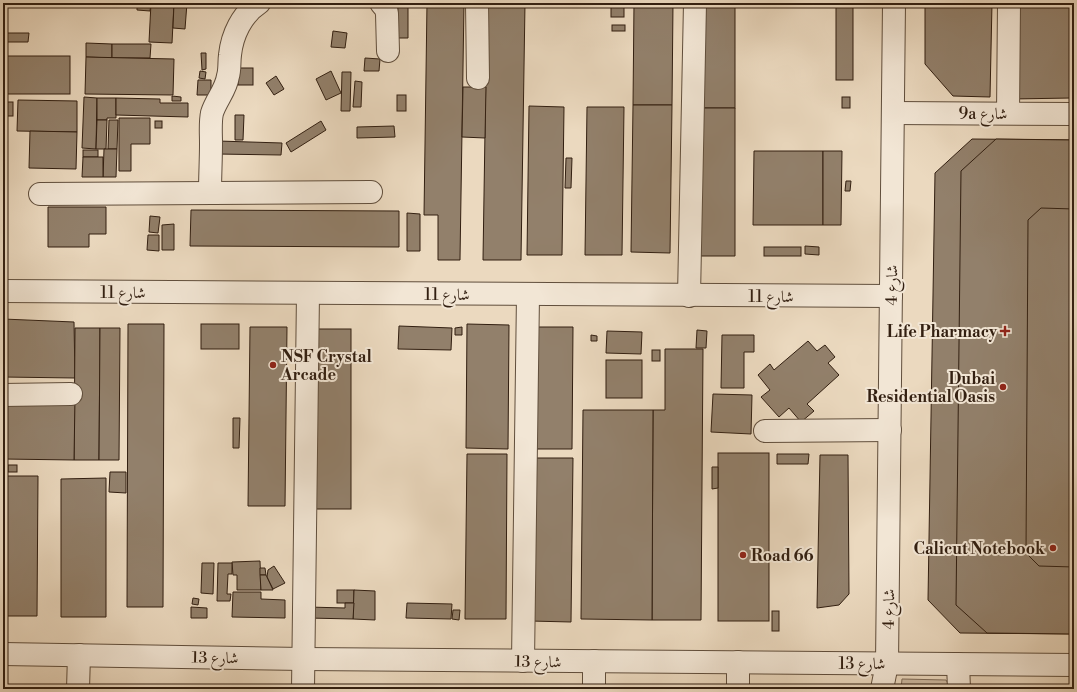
<svg xmlns="http://www.w3.org/2000/svg" width="1077" height="692" viewBox="0 0 1077 692" font-family="'Libre Bodoni',Amiri,serif">
<style>
.green{fill:#ccb9a1;stroke:#7f6c59}
.building{fill:#92806b;stroke:#321f11}
.lines{fill:none;stroke-linecap:round;stroke-linejoin:round}
.minor-casing{stroke:#604e3c;stroke-width:24}
.minor{stroke:#f2e6d5;stroke-width:22}
.poi-dot{fill:#8f2418;stroke:#f2e6d5;stroke-width:1.5}
.labels{text-anchor:middle;stroke-width:4;stroke-linejoin:round;paint-order:stroke}
.street-label{font-size:16px;fill:#321f11;stroke:#f2e6d5}
.poi-label{font-size:16px;font-weight:bold;fill:#321f11;stroke:#f2e6d5;text-anchor:end}
</style>
<rect width="100%" height="100%" fill="#ebd9bf"/>
<filter id="stains"><feTurbulence type="fractalNoise" baseFrequency=".005" numOctaves="4"/><feColorMatrix values="0 0 0 0 .2 0 0 0 0 .09 0 0 0 0 .02 0 0 0 .5 -.17"/></filter>
<radialGradient id="worn" r=".72"><stop offset=".6" stop-color="#630" stop-opacity="0"/><stop offset="1" stop-color="#630" stop-opacity=".3"/></radialGradient>
<!-- green -->
<polygon class="green" points="902,679 946,680 951,689 901,689"/>
<!-- building -->
<g class="building">
<polygon points="137,3 151,3 150,11 137,10"/>
<polygon points="151,3 174,3 172,43 149,42"/>
<polygon points="174,3 187,3 185,29 173,28"/>
<polygon points="398,3 408,3 408,38 397,38"/>
<polygon points="427,3 464,3 460,260 438,260 438,215 424,215"/>
<polygon points="487,3 525,3 521,260 483,260"/>
<rect x="611" y="3" width="13" height="14"/>
<polygon points="634,3 673,3 672,105 633,105"/>
<rect x="699" y="3" width="36" height="105"/>
<rect x="836" y="3" width="17" height="77"/>
<polygon points="925,3 992,3 990,97 953,96 925,64"/>
<polygon points="1014,3 1074,3 1074,85 1071,85 1071,98 1013,99"/>
<rect x="612" y="25" width="13" height="6"/>
<polygon points="333,31 347,33 345,48 331,47"/>
<polygon points="5,33 29,33 28,42 5,42"/>
<polygon points="86,43 112,44 112,58 86,57"/>
<polygon points="112,44 151,44 150,58 112,58"/>
<polygon points="201,53 206,53 206,69 202,70"/>
<rect x="3" y="56" width="67" height="38"/>
<polygon points="86,57 174,59 173,95 85,94"/>
<polygon points="365,58 380,59 379,71 364,71"/>
<rect x="238" y="68" width="15" height="17"/>
<polygon points="200,71 206,72 205,79 199,78"/>
<polygon points="331,71 341,93 326,100 316,79"/>
<polygon points="342,72 351,72 350,111 341,111"/>
<polygon points="276,76 284,89 274,95 266,83"/>
<polygon points="198,80 211,80 211,95 197,95"/>
<polygon points="355,81 362,82 361,107 353,107"/>
<polygon points="463,87 486,87 485,138 462,137"/>
<rect x="397" y="95" width="9" height="16"/>
<polygon points="172,96 181,97 181,101 172,101"/>
<polygon points="84,97 97,98 96,149 82,148"/>
<rect x="842" y="97" width="8" height="11"/>
<polygon points="97,98 116,98 116,118 107,118 107,120 97,120"/>
<polygon points="116,98 160,99 160,103 188,103 188,117 116,115"/>
<polygon points="18,100 77,101 77,132 17,131"/>
<rect x="3" y="102" width="10" height="14"/>
<polygon points="633,105 672,105 670,253 631,252"/>
<polygon points="529,106 564,107 562,255 527,255"/>
<polygon points="587,107 624,107 622,255 585,255"/>
<polygon points="699,108 735,108 735,256 698,256"/>
<polygon points="235,115 244,115 243,140 235,140"/>
<polygon points="119,118 150,118 150,144 131,144 131,171 119,171"/>
<polygon points="97,120 107,120 106,149 96,149"/>
<polygon points="109,120 118,120 117,149 108,149"/>
<rect x="155" y="121" width="7" height="7"/>
<polygon points="321,121 326,130 291,152 286,143"/>
<polygon points="394,126 395,137 357,138 357,127"/>
<polygon points="30,131 77,132 76,169 29,168"/>
<polygon points="972,139 1074,140 1074,634 960,633 928,600 935,173"/>
<polygon points="996,139 1074,140 1074,209 1041,208 1028,220 1026,553 1039,566 1074,567 1074,634 987,633 956,605 961,171"/>
<polygon points="218,141 282,143 281,155 217,154"/>
<polygon points="104,149 117,149 116,177 103,177"/>
<rect x="83" y="150" width="15" height="7"/>
<polygon points="754,151 823,151 823,225 753,225"/>
<polygon points="823,151 842,151 841,225 823,225"/>
<polygon points="83,157 103,157 103,177 82,177"/>
<polygon points="566,158 572,158 571,188 565,188"/>
<polygon points="846,181 851,181 850,191 845,191"/>
<polygon points="48,207 106,207 106,234 89,234 89,247 48,247"/>
<polygon points="191,210 399,211 399,247 190,246"/>
<polygon points="407,213 420,214 420,251 407,251"/>
<polygon points="150,216 160,217 158,233 149,232"/>
<polygon points="174,224 174,250 162,250 162,225"/>
<polygon points="148,235 159,235 159,251 147,250"/>
<polygon points="805,246 819,247 819,255 805,254"/>
<rect x="764" y="247" width="37" height="9"/>
<polygon points="3,319 74,322 75,378 3,377"/>
<polygon points="128,324 164,324 163,607 127,607"/>
<rect x="201" y="324" width="38" height="25"/>
<polygon points="467,324 509,325 508,449 466,448"/>
<polygon points="399,326 452,328 451,350 398,349"/>
<polygon points="250,327 287,327 285,506 248,506"/>
<polygon points="462,327 462,335 455,335 455,328"/>
<polygon points="532,327 573,327 572,449 531,449"/>
<polygon points="75,328 100,328 99,460 74,460"/>
<polygon points="100,328 120,328 119,460 99,460"/>
<rect x="314" y="329" width="37" height="180"/>
<polygon points="697,330 707,331 706,348 696,348"/>
<polygon points="607,331 642,332 641,354 606,353"/>
<polygon points="591,335 597,336 597,341 591,341"/>
<polygon points="722,335 754,335 754,352 744,352 744,388 721,388"/>
<polygon points="808,341 817,351 825,345 835,357 828,363 839,375 807,404 814,411 801,422 789,408 779,417 761,397 770,390 758,375 770,364 774,370"/>
<polygon points="665,349 703,349 701,620 652,620 653,410 665,410"/>
<rect x="652" y="350" width="8" height="11"/>
<rect x="606" y="360" width="36" height="38"/>
<polygon points="713,394 752,395 751,434 711,432"/>
<polygon points="3,398 75,398 74,460 3,459"/>
<polygon points="583,410 653,410 652,620 581,619"/>
<polygon points="233,418 240,418 239,448 233,448"/>
<rect x="718" y="453" width="51" height="168"/>
<polygon points="467,454 507,454 506,619 465,619"/>
<polygon points="777,454 809,454 808,464 777,464"/>
<polygon points="820,455 848,455 849,594 839,605 817,608"/>
<polygon points="532,458 573,458 571,622 530,621"/>
<rect x="8" y="465" width="9" height="7"/>
<polygon points="712,467 718,467 718,488 712,489"/>
<polygon points="110,472 126,472 126,493 109,492"/>
<polygon points="6,476 38,476 37,616 5,616"/>
<polygon points="106,478 106,617 61,617 61,479"/>
<polygon points="260,561 261,590 237,590 237,575 233,575 232,562"/>
<polygon points="202,563 214,563 213,594 201,593"/>
<polygon points="218,563 232,563 232,574 228,574 227,594 231,594 230,601 217,601"/>
<polygon points="274,566 285,583 273,589 267,577 268,570"/>
<polygon points="260,568 265,568 266,575 260,575"/>
<polygon points="260,575 266,575 273,590 261,590"/>
<rect x="337" y="590" width="17" height="13"/>
<polygon points="354,590 375,591 375,620 353,619"/>
<polygon points="233,592 261,592 261,599 285,600 285,618 232,617"/>
<polygon points="193,598 199,599 198,605 192,604"/>
<polygon points="345,603 354,603 353,619 308,618 308,607 345,608"/>
<polygon points="407,603 452,604 451,619 406,618"/>
<polygon points="191,607 207,608 207,618 191,618"/>
<polygon points="453,610 460,610 459,620 452,619"/>
<rect x="772" y="611" width="7" height="20"/>
</g>
<g class="lines">
<!-- minor casing -->
<g class="minor-casing">
<g id="minor">
<polyline points="381,3 386,9 387,14 388,51"/>
<polyline points="477,3 478,78"/>
<polyline points="893,113 1074,114"/>
<polyline points="1008,113 1009,3"/>
<path d="M210,193C210,176 211,160 211,143C211,134 210,122 212,113C216,100 226,90 228,76C230,70 229,62 230,55C232,35 242,14 259,3"/>
<polyline points="40,194 371,192"/>
<polyline points="3,291 891,296"/>
<polyline points="689,296 695,3"/>
<polyline points="3,395 71,394"/>
<polyline points="765,431 890,430"/>
<polyline points="3,654 303,659 1074,665"/>
<polyline points="523,661 528,295"/>
<polyline points="594,661 594,689"/>
<polyline points="738,662 738,689"/>
<polyline points="958,664 959,689"/>
<polyline points="78,689 79,655"/>
<polyline points="303,689 308,293"/>
<polyline points="882,689 887,664 894,3"/>
</g>
</g>
<!-- minor -->
<use href="#minor" class="minor"/>
</g>
<!-- markers -->
<g class="poi-dot">
<path d="M1003 325h4v4h4v4h-4v4h-4v-4h-4v-4h4z"/>
<circle cx="273" cy="365" r="4"/>
<circle cx="1003" cy="387" r="4"/>
<circle cx="1053" cy="548" r="4"/>
<circle cx="743" cy="555" r="4"/>
</g>
<g class="labels">
<!-- street labels -->
<g class="street-label">
<text x="983" y="119">9a شارع</text>
<text transform="translate(891 285) rotate(-89)" y="6">شارع 4</text>
<text x="123" y="298">شارع 11</text>
<text x="447" y="300">شارع 11</text>
<text x="771" y="302">شارع 11</text>
<text transform="translate(888 609) rotate(-89)" y="6">شارع 4</text>
<text transform="translate(215 657) rotate(1)" y="6">شارع 13</text>
<text transform="translate(538 661) rotate(1)" y="6">شارع 13</text>
<text x="862" y="669">شارع 13</text>
</g>
<!-- poi labels -->
<g class="poi-label">
<text x="997" y="337">Life Pharmacy</text>
<text x="281" y="362" text-anchor="start">NSF Crystal<tspan x="281" dy="18">Arcade</tspan></text>
<text x="995" y="384">Dubai<tspan x="995" dy="18">Residential Oasis</tspan></text>
<text x="1045" y="554">Calicut Notebook</text>
<text x="751" y="561" text-anchor="start">Road 66</text>
</g>
</g>
<!-- margin -->
<rect width="1077" height="692" fill="none" stroke="#ebd9bf" stroke-width="16"/>
<rect x="4" y="4" width="1069" height="684" fill="none" stroke="#321f11" stroke-width="2"/>
<rect x="8" y="8" width="1061" height="676" fill="none" stroke="#321f11"/>
<rect width="100%" height="100%" filter="url(#stains)"/>
<rect width="100%" height="100%" fill="url(#worn)"/>
</svg>
